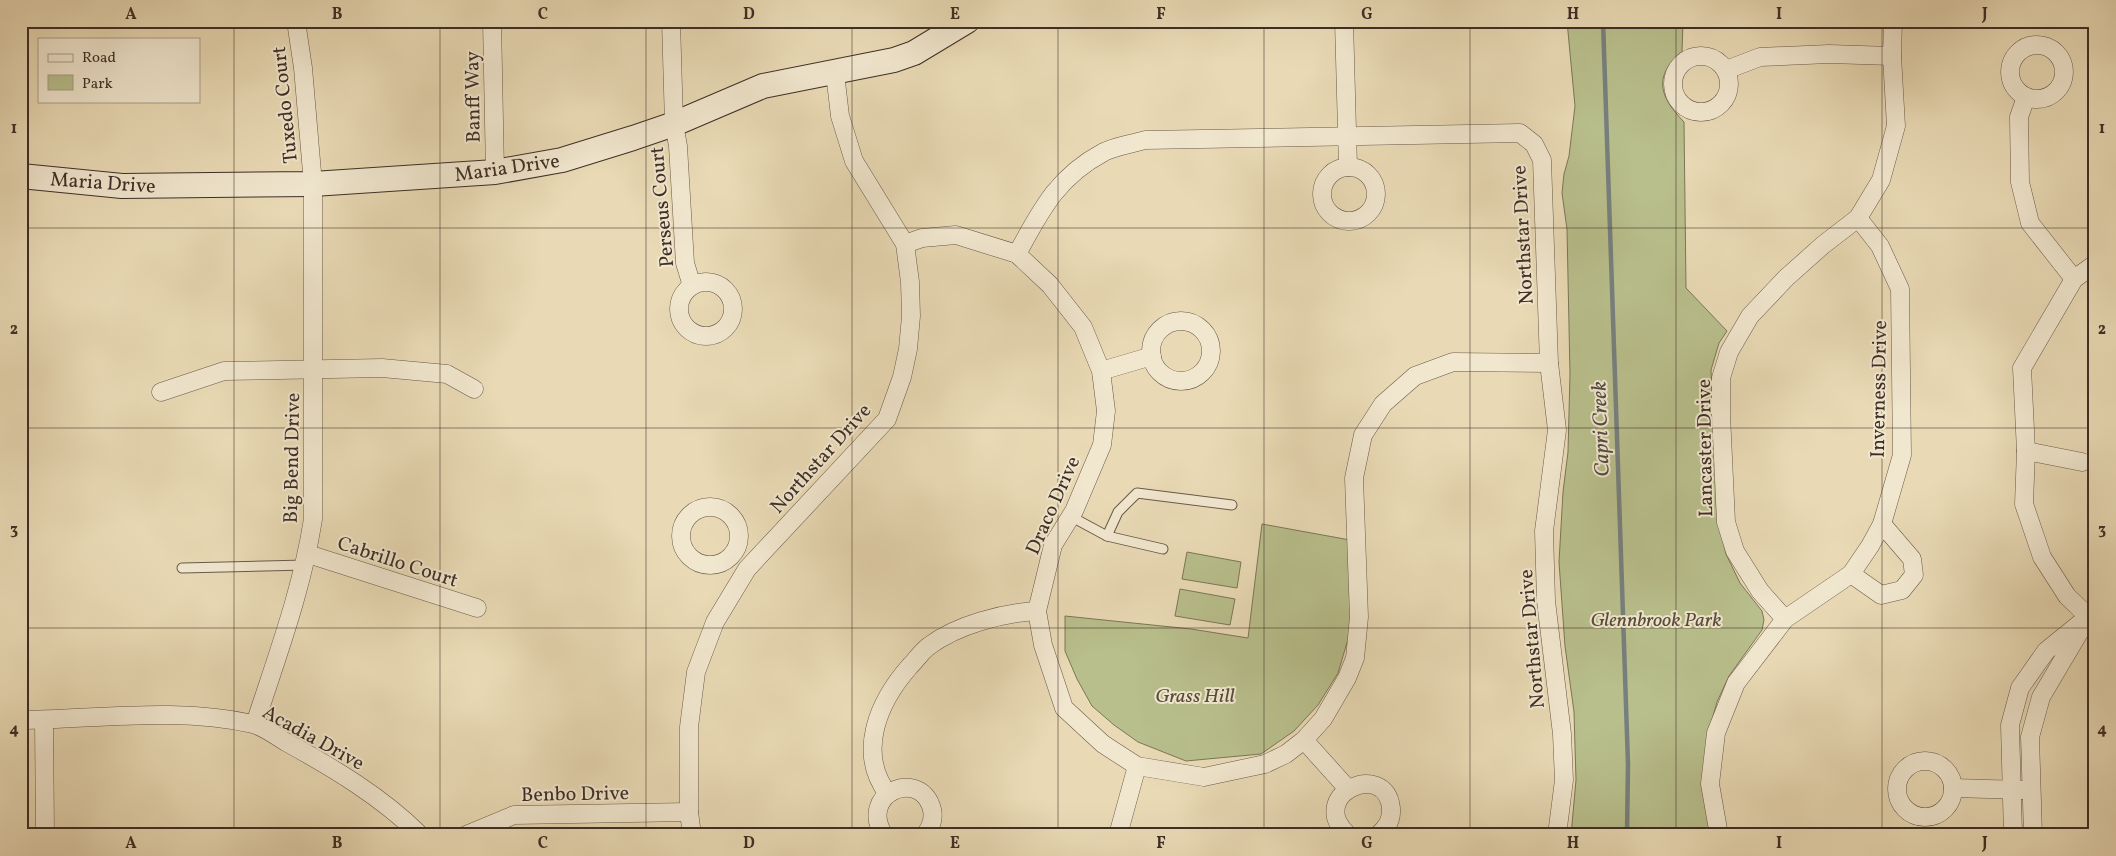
<svg xmlns="http://www.w3.org/2000/svg" width="2116" height="856" viewBox="0 0 2116 856" font-family="Vollkorn,serif">
<style>
.green{fill:#b8bf8c;stroke:#7b7659}
.lines{fill:none;stroke-linecap:round;stroke-linejoin:round}
.stream{stroke:#77807f;stroke-width:4.5}
.lane-casing{stroke:#69594a;stroke-width:11}
.street-casing{stroke:#69594a;stroke-width:19}
.secondary-casing{stroke:#3e2e26;stroke-width:26}
.lane{stroke:#f1e7cf;stroke-width:9}
.street{stroke:#f1e7cf;stroke-width:18}
.secondary{stroke:#f1e7cf;stroke-width:24}
.grid{fill:none;stroke:#3e2e26;stroke-width:1;stroke-opacity:0.55}
.labels{text-anchor:middle;stroke-width:4;stroke-linejoin:round;paint-order:stroke}
.street-label{font-size:20px;fill:#3e2e26;stroke:#f1e7cf}
.park-label{font-size:20px;font-style:italic;fill:#564b3a;stroke:#f1e7cf}
.water-label{font-size:21px;font-style:italic;fill:#514944;stroke:#f1e7cf}
.neatline{fill:none;stroke:#3e2e26;stroke-width:2}
.grid-label{font-size:16px;text-anchor:middle;font-weight:bold;fill:#3e2e26}
</style>
<rect width="100%" height="100%" fill="#e9dab5"/>
<filter id="stains"><feTurbulence type="fractalNoise" baseFrequency=".004" numOctaves="4"/><feColorMatrix values="0 0 0 0 .2 0 0 0 0 .09 0 0 0 0 .02 0 0 0 .5 -.17"/></filter>
<radialGradient id="worn" r=".72"><stop offset=".6" stop-color="#630" stop-opacity="0"/><stop offset="1" stop-color="#630" stop-opacity=".3"/></radialGradient>
<!-- green -->
<g class="green">
<path d="M1567,21H1683L1682,52C1652,77 1660,97 1684,122L1686,288L1727,331L1719,343L1711,370L1718,521L1726,554L1740,583L1762,611L1764,620L1762,630L1729,676L1717,702L1708,734L1702,784L1710,835H1571L1576,780L1574,712L1565,646L1559,562L1563,492L1568,452L1570,374L1567,229L1562,193L1564,174L1569,156L1575,106Z"/>
<polygon points="1262,524 1350,540 1351,629 1338,673 1318,705 1294,731 1261,754 1186,761 1138,742 1114,725 1092,706 1077,679 1065,651 1065,616 1191,629 1248,638"/>
<polygon points="1187,552 1241,562 1237,588 1182,579"/>
<polygon points="1180,589 1235,599 1230,625 1175,616"/>
</g>
<g class="lines">
<!-- stream -->
<polyline class="stream" points="1603,21 1628,764 1627,835"/>
<!-- lane casing -->
<g class="lane-casing">
<g id="lane">
<polyline points="1070,516 1107,536 1118,512 1137,493 1232,505"/>
<polyline points="1107,536 1163,549"/>
<polyline points="182,568 305,565"/>
</g>
</g>
<!-- street casing -->
<g class="street-casing">
<g id="street">
<polyline points="492,21 495,172"/>
<polyline points="671,21 674,124 678,146 685,263 692,286"/>
<polyline points="1344,21 1348,167"/>
<circle cx="2037" cy="72" r="27"/>
<circle cx="1701" cy="84" r="28"/>
<polyline points="1726,70 1760,57 1829,54 1892,56"/>
<polyline points="2026,97 2019,117 2020,182 2030,223 2074,279"/>
<circle cx="1349" cy="194" r="27"/>
<polyline points="905,244 922,238 956,235 1017,254 1050,285 1083,327 1101,371 1106,411 1102,445 1074,511 1053,545 1037,611 1043,645 1064,708 1103,744 1137,766 1204,777 1265,764 1286,754 1304,740 1323,719 1347,678 1355,658 1359,617 1354,478 1363,435 1383,404 1415,376 1453,362 1549,363"/>
<path d="M1017,254C1041,210 1057,177 1104,152C1116,146 1132,144 1145,140L1520,133L1534,144L1542,160L1549,363L1557,430L1544,531L1546,601L1562,734L1564,780L1557,835"/>
<polyline points="2095,264 2074,279 2022,368 2026,451 2024,504 2042,557 2067,596 2095,623"/>
<circle cx="706" cy="309" r="27"/>
<circle cx="1181" cy="351" r="30"/>
<polyline points="1101,371 1152,356"/>
<polyline points="161,392 224,371 382,368 447,374 474,389"/>
<polyline points="2026,451 2082,462"/>
<circle cx="710" cy="536" r="29"/>
<polyline points="308,554 477,608"/>
<polyline points="1851,574 1881,595 1902,590 1914,575 1912,559 1882,524"/>
<polyline points="1785,619 1760,591 1735,551 1726,522 1721,415 1721,378 1729,352 1750,316 1786,278 1823,245 1858,218 1881,180 1896,126 1892,56 1893,21"/>
<path d="M21,720C98,719 177,707 253,724C264,727 276,736 286,742C333,768 382,797 420,835"/>
<polyline points="44,720 45,835"/>
<path d="M255,724C277,656 302,590 313,519V184L303,68L296,21"/>
<polyline points="1304,740 1348,789"/>
<circle cx="1925" cy="789" r="28"/>
<polyline points="1953,788 2023,790"/>
<path d="M888,794C856,752 879,701 910,666C916,660 922,651 929,646C957,625 1002,613 1037,611"/>
<polyline points="466,835 514,815 689,812"/>
<polyline points="692,835 689,812 689,727 696,672 715,622 747,569 887,419 902,377 908,349 911,316 910,282 905,244 854,161 840,116 835,73"/>
<path d="M884,835C858,795 917,768 931,806C935,817 932,826 925,835"/>
<polyline points="1118,835 1137,766"/>
<path d="M1348,835C1305,796 1385,758 1391,808C1392,819 1387,828 1378,835"/>
<polyline points="1719,835 1710,784 1716,733 1736,683 1785,619 1851,574 1870,546 1882,524 1902,455 1900,289 1880,246 1858,218"/>
<polyline points="2013,835 2010,725 2020,688 2046,651 2088,617"/>
<polyline points="2033,835 2030,737 2041,697 2083,626"/>
</g>
</g>
<!-- secondary casing -->
<g class="secondary-casing">
<polyline id="secondary" points="21,176 122,186 313,184 495,172 562,160 633,138 674,124 763,86 894,60 914,53 967,21"/>
</g>
<!-- lane -->
<use href="#lane" class="lane"/>
<!-- street -->
<use href="#street" class="street"/>
<!-- secondary -->
<use href="#secondary" class="secondary"/>
</g>
<!-- grid -->
<path class="grid" d="M234,21V835M440,21V835M646,21V835M852,21V835M1058,21V835M1264,21V835M1470,21V835M1676,21V835M1882,21V835M21,228H2095M21,428H2095M21,628H2095"/>
<g class="labels">
<!-- street labels -->
<g class="street-label">
<text transform="translate(472 97) rotate(-91)" y="7">Banff Way</text>
<text transform="translate(284 105) rotate(-96)" y="7">Tuxedo Court</text>
<text transform="translate(507 167) rotate(-8)" y="7">Maria Drive</text>
<text transform="translate(103 182) rotate(4)" y="7">Maria Drive</text>
<text transform="translate(661 207) rotate(-95)" y="7">Perseus Court</text>
<text transform="translate(1522 235) rotate(-93)" y="7">Northstar Drive</text>
<text transform="translate(1878 389) rotate(-89)" y="7">Inverness Drive</text>
<text transform="translate(1704 448) rotate(-91)" y="7">Lancaster Drive</text>
<text transform="translate(291 458) rotate(-89)" y="7">Big Bend Drive</text>
<text transform="translate(820 458) rotate(-48)" y="7">Northstar Drive</text>
<text transform="translate(1052 505) rotate(-66)" y="7">Draco Drive</text>
<text transform="translate(398 561) rotate(18)" y="7">Cabrillo Court</text>
<text transform="translate(1531 639) rotate(-95)" y="7">Northstar Drive</text>
<text transform="translate(314 737) rotate(29)" y="7">Acadia Drive</text>
<text transform="translate(575 793) rotate(-1)" y="7">Benbo Drive</text>
</g>
<!-- park labels -->
<g class="park-label">
<text x="1656" y="626">Glennbrook Park</text>
<text x="1195" y="702">Grass Hill</text>
</g>
<!-- water labels -->
<g class="water-label">
<text transform="translate(1600 429) rotate(-92)" y="7">Capri Creek</text>
</g>
</g>
<!-- margin -->
<rect width="2116" height="856" fill="none" stroke="#e9dab5" stroke-width="55"/>
<!-- legend -->
<rect x="38" y="38" width="162" height="65" fill="#f1e7cf" stroke="#a99d8b"/>
<rect x="48" y="54" width="25" height="8" fill="#f1e7cf" stroke="#a99d8b"/>
<text x="82" y="62" font-size="15" fill="#3e2e26">Road</text>
<rect x="48" y="75" width="25" height="15" fill="#b8bf8c" stroke="#a99d8b"/>
<text x="82" y="88" font-size="15" fill="#3e2e26">Park</text>
<rect x="28" y="28" width="2060" height="800" class="neatline"/>
<g class="grid-label">
<text x="131" y="19">A</text>
<text x="337" y="19">B</text>
<text x="543" y="19">C</text>
<text x="749" y="19">D</text>
<text x="955" y="19">E</text>
<text x="1161" y="19">F</text>
<text x="1367" y="19">G</text>
<text x="1573" y="19">H</text>
<text x="1779" y="19">I</text>
<text x="1985" y="19">J</text>
<text x="14" y="133">1</text>
<text x="2102" y="133">1</text>
<text x="14" y="334">2</text>
<text x="2102" y="334">2</text>
<text x="14" y="534">3</text>
<text x="2102" y="534">3</text>
<text x="14" y="734">4</text>
<text x="2102" y="734">4</text>
<text x="131" y="848">A</text>
<text x="337" y="848">B</text>
<text x="543" y="848">C</text>
<text x="749" y="848">D</text>
<text x="955" y="848">E</text>
<text x="1161" y="848">F</text>
<text x="1367" y="848">G</text>
<text x="1573" y="848">H</text>
<text x="1779" y="848">I</text>
<text x="1985" y="848">J</text>
</g>
<rect width="100%" height="100%" filter="url(#stains)"/>
<rect width="100%" height="100%" fill="url(#worn)"/>
</svg>
